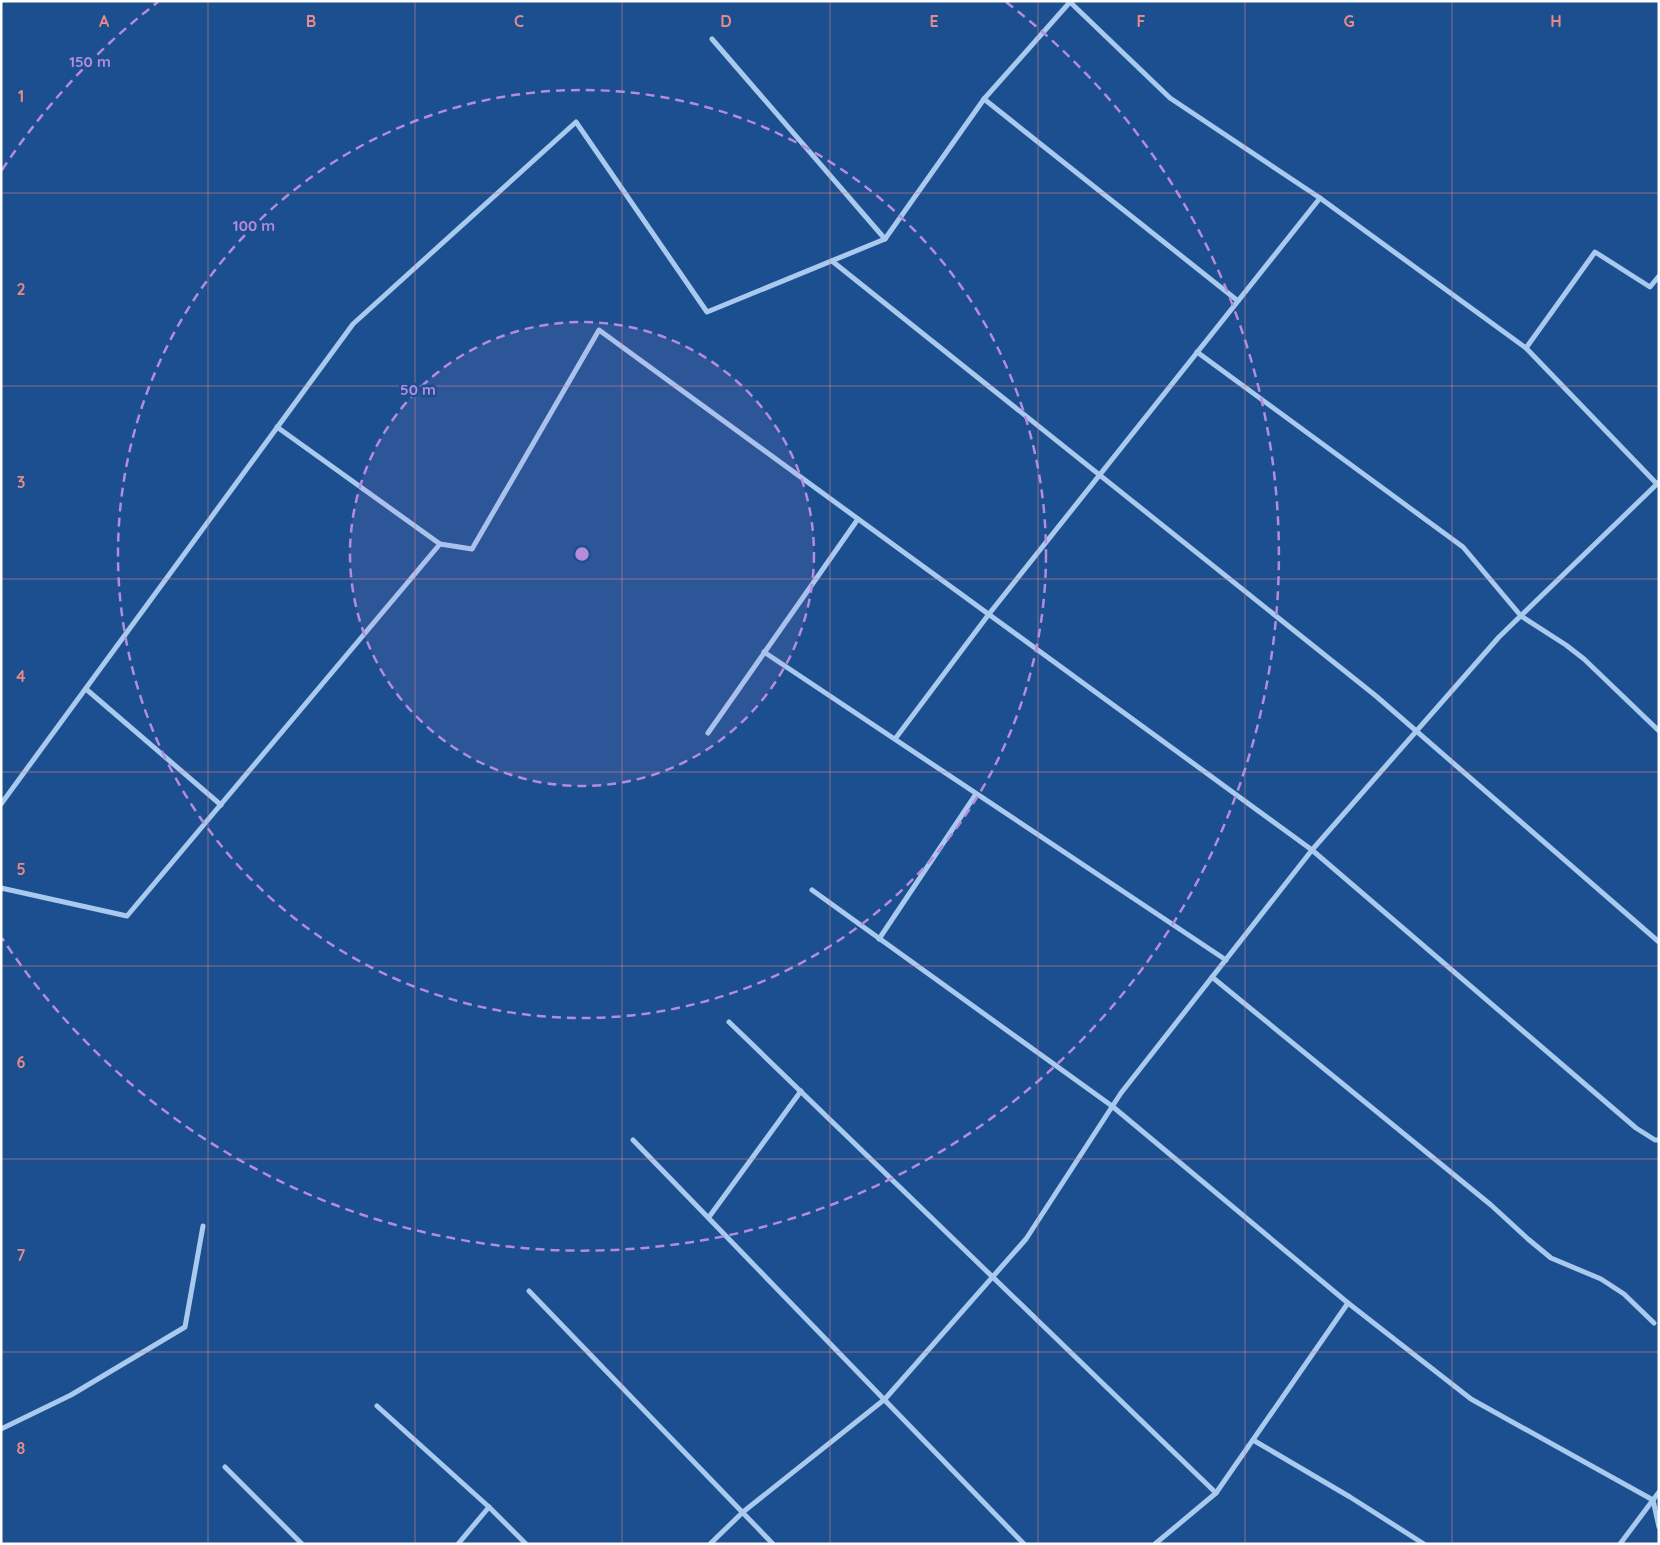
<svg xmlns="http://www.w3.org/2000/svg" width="1660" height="1545" viewBox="0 0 1660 1545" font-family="Quicksand,sans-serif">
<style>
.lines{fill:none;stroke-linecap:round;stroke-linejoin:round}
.street{stroke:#a9c9ee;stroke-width:5}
.grid{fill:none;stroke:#e88989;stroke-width:1;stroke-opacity:0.55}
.ring{fill:none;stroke:#b68bdc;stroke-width:2.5;stroke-dasharray:9 6}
.grid-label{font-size:16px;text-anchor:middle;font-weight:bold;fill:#e88989;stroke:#1b4f8f;stroke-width:5;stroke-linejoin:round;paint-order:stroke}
.centre{fill:#b68bdc;stroke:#1b4f8f;stroke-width:2.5}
.ring-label{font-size:15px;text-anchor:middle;font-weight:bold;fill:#b68bdc;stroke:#1b4f8f;stroke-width:5;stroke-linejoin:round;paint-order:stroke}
</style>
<rect width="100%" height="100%" fill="#1b4f8f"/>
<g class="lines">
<!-- street -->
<g class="street">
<polyline points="712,39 885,239"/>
<polyline points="984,99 1070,2 1170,98 1320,198 1526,348 1657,484"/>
<polyline points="832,261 1376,696 1659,942"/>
<polyline points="1526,348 1595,252 1650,287 1659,276"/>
<polyline points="1197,352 1463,547 1521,616 1566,645 1584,659 1659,731"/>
<polyline points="277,427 440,544"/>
<polyline points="764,652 1226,960"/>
<polyline points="86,689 221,805"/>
<polyline points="708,733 858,519"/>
<polyline points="895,739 989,614 1320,198"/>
<polyline points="1,804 353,324 576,122 707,312 885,239 984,99 1238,301"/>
<polyline points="1,888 127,916 440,544 472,549 599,330 1312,850 1636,1128 1655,1140 1659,1140"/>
<polyline points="879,939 976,794"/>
<polyline points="1212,977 1491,1205 1528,1239 1551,1258 1601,1279 1624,1294 1654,1323"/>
<polyline points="729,1022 1216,1493 1348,1303 1112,1106 812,890"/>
<polyline points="633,1140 1024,1544"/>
<polyline points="709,1217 801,1091"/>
<polyline points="529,1291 773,1544"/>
<polyline points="1348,1303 1471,1399 1653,1500 1659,1527"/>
<polyline points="377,1406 489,1507 526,1544"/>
<polyline points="1,1429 71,1395 185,1327 203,1226"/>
<polyline points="1253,1440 1350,1497 1424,1544"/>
<polyline points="225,1467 302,1544"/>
<polyline points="458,1544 489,1507"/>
<polyline points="710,1544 743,1512 885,1399 1026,1239 1121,1093 1312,850 1499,637 1659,482"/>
<polyline points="1155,1544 1216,1493"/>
<polyline points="1620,1544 1659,1492"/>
</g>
</g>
<!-- grid -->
<path class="grid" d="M208,1V1544M415,1V1544M622,1V1544M830,1V1544M1038,1V1544M1245,1V1544M1452,1V1544M1,193H1659M1,386H1659M1,579H1659M1,772H1659M1,966H1659M1,1159H1659M1,1352H1659"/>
<!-- distance rings -->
<circle cx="582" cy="554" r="232" fill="#b68bdc" fill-opacity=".12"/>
<g class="ring">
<circle cx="582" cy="554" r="232"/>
<circle cx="582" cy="554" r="464"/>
<path d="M2 170A696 696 0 0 1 158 2M1006 2A696 696 0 1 1 2 938"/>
</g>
<g class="grid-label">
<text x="104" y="27">A</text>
<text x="311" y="27">B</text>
<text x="519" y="27">C</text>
<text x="726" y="27">D</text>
<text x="934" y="27">E</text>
<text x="1141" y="27">F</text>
<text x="1349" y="27">G</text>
<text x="1556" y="27">H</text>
<text x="21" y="102">1</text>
<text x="21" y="295">2</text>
<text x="21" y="488">3</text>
<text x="21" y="682">4</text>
<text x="21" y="875">5</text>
<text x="21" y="1068">6</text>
<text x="21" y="1261">7</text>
<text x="21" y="1454">8</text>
</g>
<circle cx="582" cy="554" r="8" class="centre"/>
<g class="ring-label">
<text x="90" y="67">150 m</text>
<text x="254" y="231">100 m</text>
<text x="418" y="395">50 m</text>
</g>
<!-- border -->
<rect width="1660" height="1545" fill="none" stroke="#ffffff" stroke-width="5"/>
</svg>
